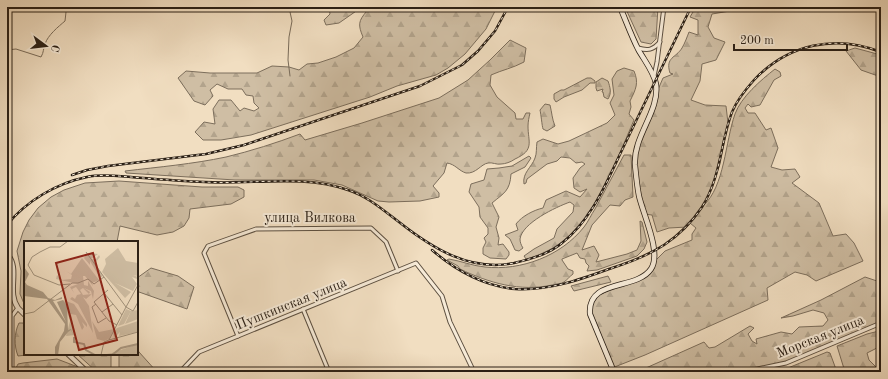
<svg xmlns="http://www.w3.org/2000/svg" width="888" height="379" viewBox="0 0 888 379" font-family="'Old Standard TT',serif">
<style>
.forest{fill:url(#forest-firs);stroke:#7c6e5c}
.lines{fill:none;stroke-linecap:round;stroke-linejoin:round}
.stream{stroke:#796b59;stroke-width:1}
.minor-casing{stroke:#5c4f40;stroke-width:5}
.tertiary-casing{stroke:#5c4f40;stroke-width:6}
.secondary-casing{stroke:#2a1f15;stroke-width:6}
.minor{stroke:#f6ead7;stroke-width:3}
.tertiary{stroke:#f6ead7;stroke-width:4}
.secondary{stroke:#f6ead7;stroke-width:4.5}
.rail-casing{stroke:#2a1f15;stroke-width:2.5}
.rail{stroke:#f6ead7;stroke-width:1;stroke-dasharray:3;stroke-linecap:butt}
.labels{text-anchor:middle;stroke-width:4;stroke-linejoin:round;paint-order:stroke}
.street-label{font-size:14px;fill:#2a1f15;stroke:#f6ead7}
.inset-river{fill:none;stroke:#ad9d87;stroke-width:2}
.inset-road{fill:none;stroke:#a1927c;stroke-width:1}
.view{fill:#8f2418;fill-opacity:0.15;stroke:#8f2418;stroke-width:2}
.inset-edge{fill:none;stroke:#2a1f15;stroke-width:2}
</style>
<defs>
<pattern id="forest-firs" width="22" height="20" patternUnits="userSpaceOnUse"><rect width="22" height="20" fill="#cfbea4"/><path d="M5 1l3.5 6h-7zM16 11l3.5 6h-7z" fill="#b2a38c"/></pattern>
</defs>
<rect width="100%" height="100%" fill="#f1dec1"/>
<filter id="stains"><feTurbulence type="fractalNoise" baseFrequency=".005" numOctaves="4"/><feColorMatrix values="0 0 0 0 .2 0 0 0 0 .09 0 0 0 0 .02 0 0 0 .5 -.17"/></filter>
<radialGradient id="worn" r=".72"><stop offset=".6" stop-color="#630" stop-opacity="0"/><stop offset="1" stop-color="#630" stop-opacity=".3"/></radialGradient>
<!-- forest -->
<g class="forest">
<polygon points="329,7 362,7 339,23 326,25 324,20 330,14"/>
<path d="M364,7H497L486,29L465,54L448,68L436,75L397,86L370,97L251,135L221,140H203L195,132L204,122L215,124L213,109L219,100H231L240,111L244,108L254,111L259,108L254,103L253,96L246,95L242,89H228L217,84L210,90L213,96L205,105L194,101L178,78L186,71L210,73H257L272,66L289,67L299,70L307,64L318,63L336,57L354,48L363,37C358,25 358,21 367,11Z"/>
<polygon points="625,7 658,7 656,39 651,44 641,42"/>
<path d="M696,7H736L730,11L712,14L708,27L714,38L725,42L716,60L702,64L700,81L691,100L705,105L726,106L728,123L720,164L710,192L703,206C725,186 725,142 735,114C741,97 761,80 775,69L780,72L781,76L774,80L760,105L751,107L748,104L745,108L748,113H755L766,130L771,128L778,148L771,167L782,170L795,169L800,177L792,183L819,203L833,236L846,234L854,243L863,261L816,281L807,275L795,272L767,288L768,300L645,355L612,368L590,314L591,302L596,296L645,275L654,262L665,251L692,240V234L696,228L690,223L687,227L669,228L657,232L652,215L644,214L640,196L635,158L657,92L663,78L673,74L670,73C665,57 676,58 682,48C685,43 687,37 689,32L698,35V20L690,17Z"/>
<path d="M510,40L526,48L524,62C513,68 502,70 491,75L490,85L497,97L515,113L516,119H523L526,113H530C529,117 528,122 528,126C528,142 535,150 515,159C511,162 505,164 501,164C497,165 492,162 488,163C481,164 476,174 466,173C459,171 455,164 447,163L444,173L433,186L439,193V197L420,201L389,202L378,201L342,185L314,180H235L126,173L125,171C159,167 193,164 226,157C251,151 276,143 300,134L305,140L362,123L439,98L468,80L490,60Z"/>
<polygon points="855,48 881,55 881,77 861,70 846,51"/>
<path d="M624,68L634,71C639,83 636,89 630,101L631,107L629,114L634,120C617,159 596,216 562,242C551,250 538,256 526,259L524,256L534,249L554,238L557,229L573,212L574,205L570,202C556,207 522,223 520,239C520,242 521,245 523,248L519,251L515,250L510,239L505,235L518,230L516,224C522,216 534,210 543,208L546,200L566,191L580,197L587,189L580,192L574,188L573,178L580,168L585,164L582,162L576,163L570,158L561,157L557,161L547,164L527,179L526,183L524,184C522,173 532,167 535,158C537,153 536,148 537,142L543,139L558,144L569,141L607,123L615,115L610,103L614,95L612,79L617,71Z"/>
<polygon points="587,78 591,78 595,81 595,83 590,83 582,90 564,97 556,102 554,99 554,94 561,90 564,90"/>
<path d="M602,78L608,81C610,87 612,93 608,99L604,97L603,92H602L603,89L597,91L596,88V82Z"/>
<path d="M545,104L550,105C552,113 552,119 555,126L547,131L543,129C542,126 541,114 540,110Z"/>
<path d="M624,155H631L633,197L625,200L620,206L610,205L592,225L582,250L594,246L599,255L596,262L627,254L637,250L641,241L640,221L642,222L647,242L644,249L637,256L597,270L587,271L589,266L586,263L585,259L580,258L577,253L562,259V260L568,269L573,271V274C570,276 567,280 564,282C561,284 556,284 552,285C520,292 489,283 460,269L458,266L447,260L449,259C461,261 473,266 485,267C521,271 561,256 584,227C588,222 591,215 595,209C605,191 614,173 624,155Z"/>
<path d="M529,156L531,158L525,167L511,174C510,191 504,193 492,203L499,217L496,227L499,238L498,245L503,244L509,252V255L506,259L490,258L483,254V248L486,242L484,238L488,234V228L480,217L479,207L469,192L471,184L484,180L487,169L499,168L512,166Z"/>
<polygon points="119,181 202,187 238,187 244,190 244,197 231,204 190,209 189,218 184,226 173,232 157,235 120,226 117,242 25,242 25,306 20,294 21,271 17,251 23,232 29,220 38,208 51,197 64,190 85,183"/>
<polygon points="151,268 178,276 194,287 187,309 139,292 137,292 137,278"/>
<polygon points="608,276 611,282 574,291 571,286"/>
<path d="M865,277L880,282L881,323C834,343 783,372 730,372L727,367L719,372H637L704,342L709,348L715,347L750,326L754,328L748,334L752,341L757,344L756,339L781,332L792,334L799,327L823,326L828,320L824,313L813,310L793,316L781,318L821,300Z"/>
<path d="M19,323H23L25,327V354H35L18,356C14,346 14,333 19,323Z"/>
<polygon points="879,331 881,344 875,349 867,353 869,360 881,372 845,372 837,346 867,334"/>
<polygon points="137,349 139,352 157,372 119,372 119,354 137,354"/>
<polygon points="827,352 830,353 837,372 782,372 783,370"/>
<polygon points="77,354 111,354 111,372 97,372"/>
<polygon points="57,359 78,367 78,372 29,372 24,369 16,368 18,364 23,363"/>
</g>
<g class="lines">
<!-- stream -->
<g class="stream">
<path d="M7,50L16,49L41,57C44,52 43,49 45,44C48,35 58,27 65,21L66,12L68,7"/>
<polyline points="290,76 288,60 289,37 292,21 290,12 292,7"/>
</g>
<!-- minor casing -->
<g class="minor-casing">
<g id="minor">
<path d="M638,48C648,51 653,50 660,42"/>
<polyline points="654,76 657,62 664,7"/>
<polyline points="303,309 329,372"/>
<polyline points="238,336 204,253 208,246 256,229 371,228 386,242 398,271"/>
<polyline points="12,372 12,316 18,308"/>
<polyline points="180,372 199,352 416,263 442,296 450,322 474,372"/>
<polyline points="743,372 786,363 881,323"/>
</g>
</g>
<!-- tertiary casing -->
<g class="tertiary-casing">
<g id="tertiary">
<path d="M7,254C21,269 6,291 18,308C20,310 23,313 25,315"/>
<polyline points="68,354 87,372"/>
</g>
</g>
<!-- secondary casing -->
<g class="secondary-casing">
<path id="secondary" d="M614,372L590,314C587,278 636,291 651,269C662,253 643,214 639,196C637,186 636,175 635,165C633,136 660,111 656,84C654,72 644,60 638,49C631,35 626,21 620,7"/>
</g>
<!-- minor -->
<use href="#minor" class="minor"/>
<!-- tertiary -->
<use href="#tertiary" class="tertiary"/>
<!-- secondary -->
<use href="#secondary" class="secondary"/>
<!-- rail casing -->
<g class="rail-casing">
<g id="rail">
<polyline points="72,175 87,170 108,166 206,154 244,145 420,86 462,65 478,51 495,31 508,7"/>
<path d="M7,225C26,201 57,183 87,177C101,174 117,176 131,177C156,179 180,181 205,182C252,185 302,174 348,190C367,196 383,210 399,222C432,248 470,272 514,263C531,259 549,254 562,243C592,220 607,181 623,148C646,101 668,54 691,7"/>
<path d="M432,250C455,270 484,286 515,289C548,291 579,280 609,269C628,263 647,256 664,245C679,235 692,222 702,207C721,177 720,144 732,112C737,100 746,89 754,80C788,44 835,34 881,52"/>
</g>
</g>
<!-- rail -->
<use href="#rail" class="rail"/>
</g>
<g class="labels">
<!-- street labels -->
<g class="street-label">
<text x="310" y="222">улица Вилкова</text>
<text transform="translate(291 303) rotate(-22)" y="5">Пушкинская улица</text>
<text transform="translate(820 336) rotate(-22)" y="5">Морская улица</text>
</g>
</g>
<!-- overview -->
<g transform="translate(24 241)">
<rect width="114" height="114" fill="#f1dec1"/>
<path d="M94,7L102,20L114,22V35L109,34L114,36L113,38L108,36L113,43L109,50L91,42L107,51L101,57L78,31L82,23L81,18ZM63,12L74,13L67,18H72L75,14L76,16L71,22L79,35L76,37L66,20V24L60,17ZM58,17L75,39L68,42L69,45L61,35H59L60,44L64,45V40L70,50L69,58L67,50L60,47L66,51L65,53L59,47L56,49L59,54L68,53L62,58L59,56L65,65L69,92L54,63L46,58L48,56L51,58L53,54L57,53L52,46L48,48L50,52L46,46L54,43L32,38L33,34L38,39L47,38L48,34L42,30L47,33ZM39,59L50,63L63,83V86L58,81L60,86L58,89L52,74L47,73L51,94L42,95L46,80ZM102,68L107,70L100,83L94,85ZM114,69V78L101,83L107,70ZM68,80L75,91L90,88L85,98L80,100L73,98ZM114,80V91L95,95L96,91L90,97L89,91L93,87ZM114,103V114H77L88,112Z" fill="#cfbea4"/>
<path d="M0,26L5,33L1,41L3,44L19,51L24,57L31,59L38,56V58L29,60L42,81L33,61L39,59L43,65L44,89L47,88L50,96L47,89L44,91L36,101L34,114H31V106L40,90L41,83L23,58L0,55Z" fill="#ad9d87"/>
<path class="inset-river" d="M50,96V101L60,103L62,109L71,114M88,114L97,107L114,103"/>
<path class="inset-road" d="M44,0L36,6H26L16,11L8,16L4,24L10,34L35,44L46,43M62,11L80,36M84,49L70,61L85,80L93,84M80,52L98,74M72,63L68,66L74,82L82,77M78,71L89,63M0,73L10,71L48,42H54L64,38L70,43L80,36L102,66L114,44M85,99L114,91M77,114L80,101L85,99L102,66L109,70L114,61"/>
<path class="view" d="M69,12L93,99L55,109L32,22Z"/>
<rect width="114" height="114" class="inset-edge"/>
</g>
<!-- margin -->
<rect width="888" height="379" fill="none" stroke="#f1dec1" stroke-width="24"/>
<rect x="8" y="8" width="872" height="363" fill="none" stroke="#2a1f15" stroke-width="2"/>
<rect x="12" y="12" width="864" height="355" fill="none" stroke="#2a1f15"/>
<!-- north arrow -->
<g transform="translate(46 46) rotate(105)" stroke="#f6ead7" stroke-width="3" paint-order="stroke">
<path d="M0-3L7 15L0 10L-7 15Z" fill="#2a1f15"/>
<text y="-6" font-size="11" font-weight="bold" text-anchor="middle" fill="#2a1f15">С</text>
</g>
<!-- scale -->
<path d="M734 44v6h113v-6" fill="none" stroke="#2a1f15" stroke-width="2"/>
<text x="740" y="44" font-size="12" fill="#2a1f15" stroke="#f6ead7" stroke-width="3" paint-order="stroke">200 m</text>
<rect width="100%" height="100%" filter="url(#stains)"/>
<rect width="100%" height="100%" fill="url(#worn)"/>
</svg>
